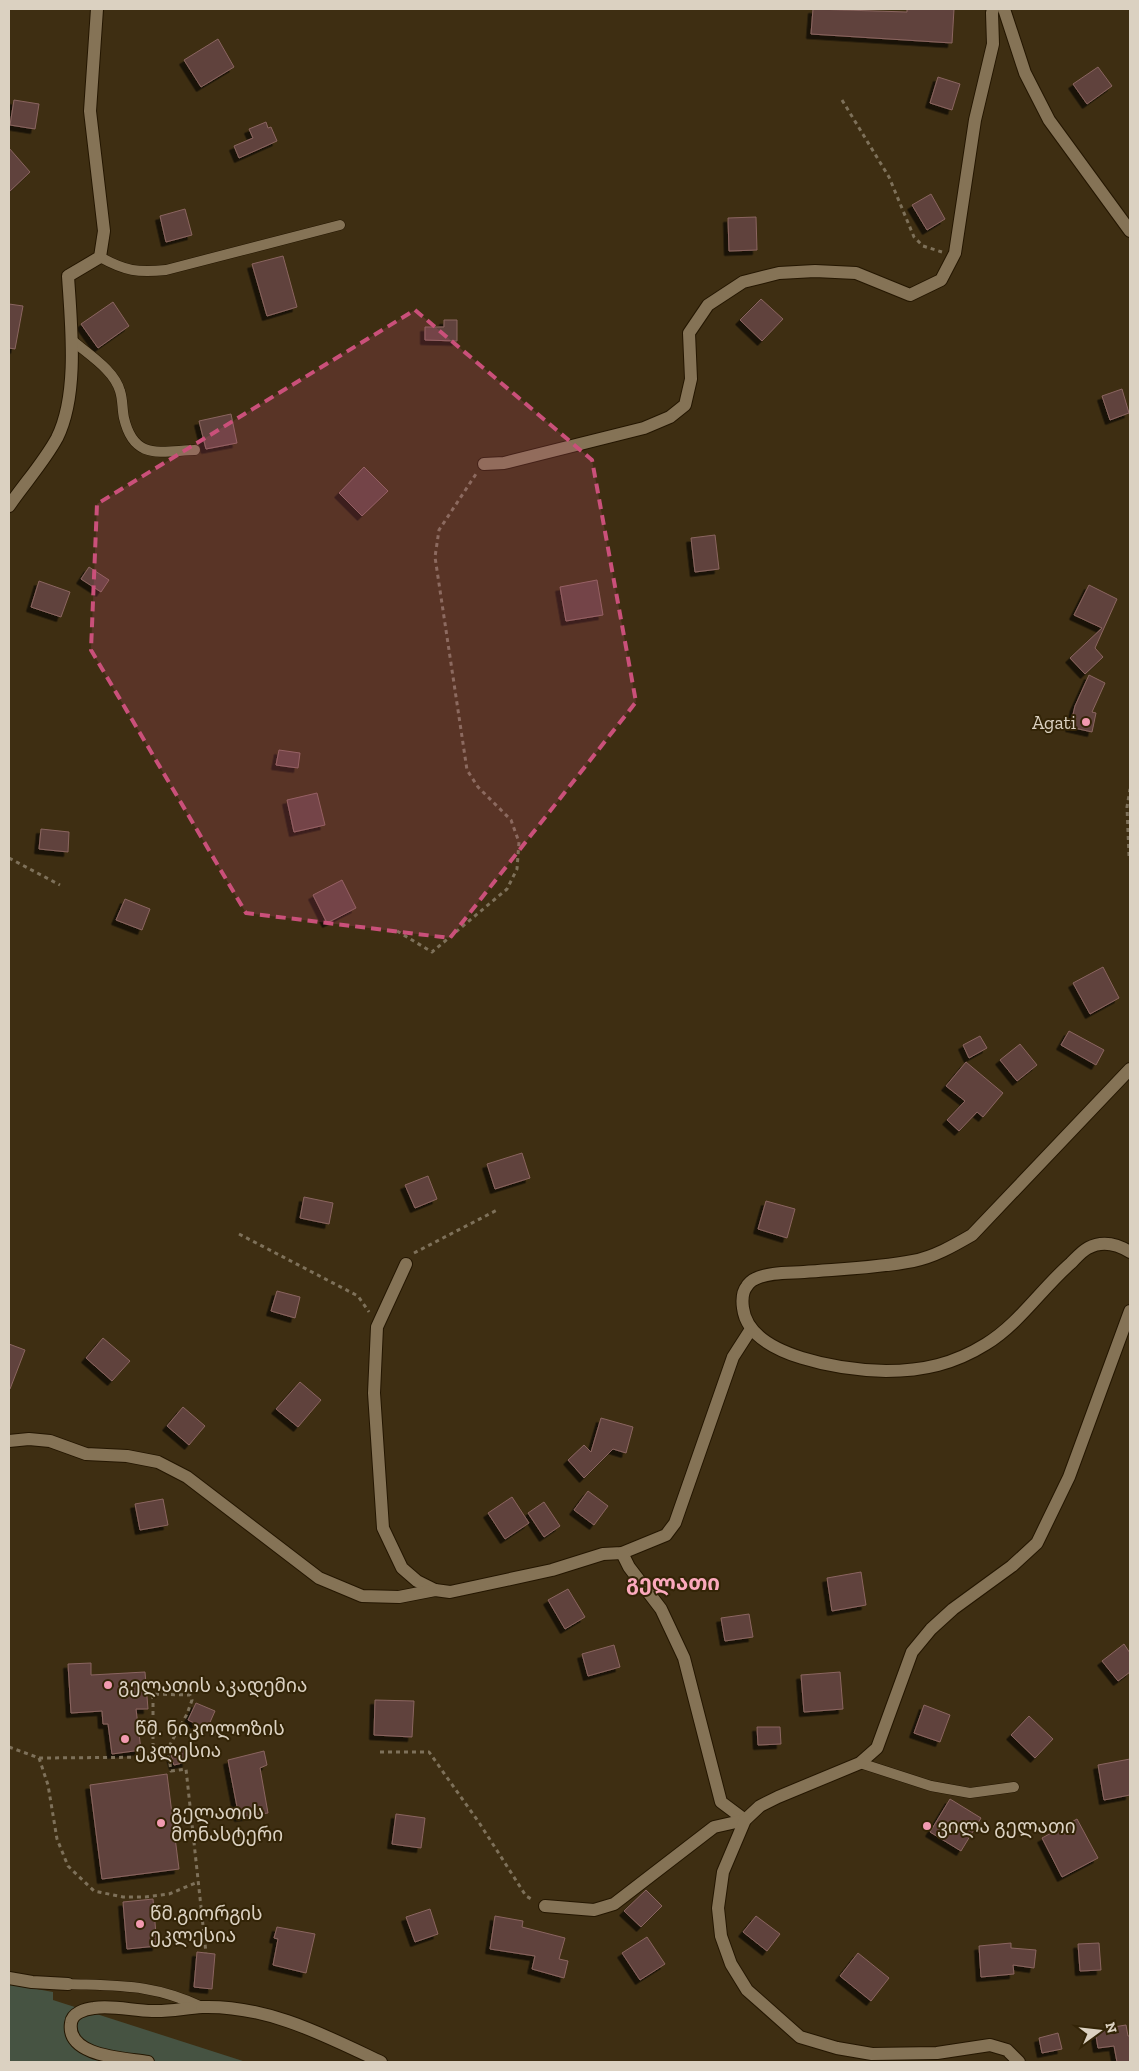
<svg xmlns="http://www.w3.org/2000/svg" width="1139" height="2071" viewBox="0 0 1139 2071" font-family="'Zilla Slab','Noto Sans Georgian',serif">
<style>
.green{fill:#465342}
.building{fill:#61423d;stroke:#8a6560;filter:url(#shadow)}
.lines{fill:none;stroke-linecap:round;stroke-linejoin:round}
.lane-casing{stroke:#241600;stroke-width:11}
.street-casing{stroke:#241600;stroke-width:14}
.secondary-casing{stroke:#241600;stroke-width:14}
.path{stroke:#7e715a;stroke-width:3;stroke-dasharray:4 4;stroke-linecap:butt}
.lane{stroke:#857356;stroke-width:10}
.street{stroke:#857356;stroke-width:12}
.secondary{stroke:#857356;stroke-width:12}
.marked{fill:#ca507a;fill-opacity:0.2;stroke:#ca507a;stroke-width:4;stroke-dasharray:10 6;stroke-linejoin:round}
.poi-dot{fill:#f29ab0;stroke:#332407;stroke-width:2}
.labels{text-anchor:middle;stroke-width:4;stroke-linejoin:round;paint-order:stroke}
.poi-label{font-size:19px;fill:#dbd1c1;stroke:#332407;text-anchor:start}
.quarter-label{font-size:21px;font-weight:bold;fill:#fba9bd;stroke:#332407}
</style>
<defs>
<filter id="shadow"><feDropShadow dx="-4.5" dy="4.5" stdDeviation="0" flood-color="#0009"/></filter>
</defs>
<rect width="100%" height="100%" fill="#3e2e12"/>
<!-- green -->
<polygon class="green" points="9,1984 53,1992 53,2000 246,2062 9,2062"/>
<!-- building -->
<g class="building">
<polygon points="813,9 907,12 907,9 954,9 952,43 811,34"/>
<polygon points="218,39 234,67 201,87 184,60"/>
<polygon points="1098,67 1112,86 1087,104 1073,84"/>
<polygon points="938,77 960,84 952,110 930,103"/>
<polygon points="14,100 39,104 35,129 10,125"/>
<polygon points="266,122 268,128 271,127 277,141 239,158 234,146 253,138 249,129"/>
<polygon points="9,148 30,172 9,192"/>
<polygon points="931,194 945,219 927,230 912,205"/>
<polygon points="185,209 192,235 166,242 160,216"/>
<polygon points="756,217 757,250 729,251 728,218"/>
<polygon points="283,256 297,307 267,316 252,264"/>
<polygon points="761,299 783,319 762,341 740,320"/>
<polygon points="113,302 129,326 98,348 81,324"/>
<polygon points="9,304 23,306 15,349 9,348"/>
<polygon points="444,320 457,320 457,341 425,340 425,327 444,327"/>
<polygon points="1122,389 1129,413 1110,420 1102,396"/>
<polygon points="231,414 237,443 206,449 199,421"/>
<polygon points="364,467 388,491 362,516 339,493"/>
<polygon points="715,535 719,569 695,572 691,538"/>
<polygon points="89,567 109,580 101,592 81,579"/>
<polygon points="597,580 603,615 566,621 560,587"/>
<polygon points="39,581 70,592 61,617 31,607"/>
<polygon points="1089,585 1117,599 1095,648 1103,657 1085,674 1070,658 1102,628 1074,615"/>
<polygon points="1089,675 1105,683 1092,712 1096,713 1092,732 1070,727 1075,706"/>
<polygon points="279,750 300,753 298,768 276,765"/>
<polygon points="317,793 325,825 294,832 287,800"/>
<polygon points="41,829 69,832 68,852 39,849"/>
<polygon points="342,880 356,908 327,923 313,895"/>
<polygon points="125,899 150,909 142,930 116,920"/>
<polygon points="1103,967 1119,998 1090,1014 1073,983"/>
<polygon points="1069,1031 1104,1050 1096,1065 1061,1045"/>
<polygon points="980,1036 987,1048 969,1058 963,1045"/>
<polygon points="1020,1044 1037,1065 1017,1081 1000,1060"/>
<polygon points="966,1062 1003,1093 983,1117 977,1112 959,1131 947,1120 965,1101 946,1086"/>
<polygon points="522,1153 530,1178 495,1189 487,1164"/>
<polygon points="428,1176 437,1199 415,1208 405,1185"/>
<polygon points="304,1197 333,1203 329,1224 300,1218"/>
<polygon points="766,1201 795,1209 787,1238 758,1229"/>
<polygon points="277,1291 300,1297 295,1318 271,1311"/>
<polygon points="103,1338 130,1361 112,1381 86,1358"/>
<polygon points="9,1344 25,1350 10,1389 9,1389"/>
<polygon points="300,1382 321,1400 298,1427 276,1409"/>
<polygon points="183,1407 205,1426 189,1445 167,1426"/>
<polygon points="601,1418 633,1427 626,1453 613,1449 584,1478 568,1460 584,1445 591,1452"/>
<polygon points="588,1491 608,1506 594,1525 574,1510"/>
<polygon points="512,1497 529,1523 505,1539 488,1513"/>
<polygon points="163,1499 168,1525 140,1530 135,1504"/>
<polygon points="544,1502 560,1526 544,1537 528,1513"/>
<polygon points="861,1572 866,1605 832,1611 827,1578"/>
<polygon points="568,1589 585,1617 565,1629 548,1600"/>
<polygon points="749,1614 753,1637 725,1641 721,1618"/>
<polygon points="1124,1644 1130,1653 1130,1672 1118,1681 1102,1661"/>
<polygon points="614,1645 620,1667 588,1676 582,1654"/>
<polygon points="91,1663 91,1675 145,1672 148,1709 136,1709 141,1750 112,1754 108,1724 103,1724 102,1711 71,1713 68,1664"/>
<polygon points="840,1672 843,1709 804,1712 801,1675"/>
<polygon points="375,1700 414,1701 412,1737 374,1735"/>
<polygon points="196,1703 215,1711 207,1729 188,1720"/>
<polygon points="924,1705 950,1715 940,1742 914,1733"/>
<polygon points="1029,1716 1053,1739 1035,1758 1011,1735"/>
<polygon points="757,1727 780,1727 781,1744 758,1745"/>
<polygon points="184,1748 187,1762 174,1765 170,1751"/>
<polygon points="264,1751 267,1765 260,1768 268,1813 239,1817 228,1760"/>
<polygon points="1130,1759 1130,1795 1104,1800 1098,1765"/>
<polygon points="167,1774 179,1869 102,1879 90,1785"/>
<polygon points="950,1799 981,1818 961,1851 930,1832"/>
<polygon points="396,1814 425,1818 421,1848 392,1844"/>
<polygon points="1077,1819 1098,1858 1062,1877 1042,1838"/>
<polygon points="646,1890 662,1906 641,1927 624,1911"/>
<polygon points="153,1899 157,1946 127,1949 123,1902"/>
<polygon points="430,1909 438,1934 415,1942 406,1917"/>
<polygon points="495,1916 523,1921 522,1927 565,1938 559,1959 568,1961 564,1978 532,1969 535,1956 490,1949"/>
<polygon points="756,1916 780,1934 767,1951 743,1932"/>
<polygon points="277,1927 315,1934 306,1973 273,1965 278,1939 274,1938"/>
<polygon points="647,1937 665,1964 640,1980 622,1953"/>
<polygon points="1011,1943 1011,1948 1036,1950 1034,1968 1013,1965 1014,1974 981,1977 979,1946"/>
<polygon points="1099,1943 1101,1970 1080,1971 1078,1944"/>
<polygon points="197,1952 215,1954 212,1989 194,1987"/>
<polygon points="858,1953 889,1978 871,2001 840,1976"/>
<polygon points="1126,2025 1128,2036 1130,2036 1130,2062 1117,2062 1114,2046 1098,2048 1095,2030"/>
<polygon points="1058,2033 1062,2049 1042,2053 1039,2038"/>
</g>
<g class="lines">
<!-- lane casing -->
<g class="lane-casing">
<g id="lane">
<path d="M100,257C125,271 138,273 166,270L340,225"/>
<path d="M73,341C89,355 114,370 120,391C123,400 122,409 124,418C134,461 160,451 195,450"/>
<polyline points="860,1763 931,1786 970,1793 1014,1787"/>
<path d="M68,1984C121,1986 153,1984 202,2007"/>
</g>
</g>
<!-- street casing -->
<g class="street-casing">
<g id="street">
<polyline points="484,464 504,463 644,428 670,417 685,405 691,379 689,333 708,305 743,282 779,273 815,271 856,273 910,295 941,280 955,253 975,120 993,44 992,13 993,9"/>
<path d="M9,506C24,484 44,462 57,438C79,394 71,324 68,276L100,257L104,231L90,111L97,9"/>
<polyline points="406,1264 377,1327 374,1393 383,1528 402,1568 417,1581 435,1590 450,1592 552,1570 603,1554 622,1553 666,1535 675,1523 733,1357 751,1329"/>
<polyline points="9,1441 29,1439 50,1441 86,1454 127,1456 158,1462 187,1477 319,1578 362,1596 399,1597 435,1590"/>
<polyline points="622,1553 629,1567 661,1609 684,1658 721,1802 745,1820"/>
<polyline points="545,1906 594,1910 614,1904 714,1827 745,1820"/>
<polyline points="9,1978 32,1982 68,1984"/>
<path d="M148,2062C125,2058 66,2057 71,2023C72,2013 85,2009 94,2008C113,2005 134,2011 152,2011C168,2012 185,2008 202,2007"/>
</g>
</g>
<!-- secondary casing -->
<g class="secondary-casing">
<g id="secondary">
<polyline points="1004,9 1025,73 1049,120 1130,231"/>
<path d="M1130,1069L972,1235C953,1246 934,1257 913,1261C877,1268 840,1269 804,1272C789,1273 768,1272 755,1279C752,1280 748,1284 747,1286C742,1292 742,1301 743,1308C749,1358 846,1370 886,1371C923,1371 954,1364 986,1344C1019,1324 1042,1288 1071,1263C1076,1258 1082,1251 1088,1248C1103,1240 1117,1244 1130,1252"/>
<path d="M202,2007C267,2005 324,2035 381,2062"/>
<polyline points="1019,2062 1007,2050 990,2045 937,2053 872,2054 837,2048 800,2037 747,1990 731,1964 721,1936 718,1908 723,1872 745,1820 760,1806 778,1797 860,1763 877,1748 912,1652 931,1629 953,1609 1012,1566 1037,1543 1069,1477 1130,1311"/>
</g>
</g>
<!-- path -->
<g class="path">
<polyline points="842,100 889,177 914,237 923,246 942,252"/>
<polyline points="1129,856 1127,807 1130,789"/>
<polyline points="9,858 60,885"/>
<polyline points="397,931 432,952 507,889 517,869 519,842 511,820 478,787 467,770 435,557 439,530 476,474"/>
<polyline points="239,1234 358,1296 369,1312"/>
<polyline points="414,1253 499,1209"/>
<polyline points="147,1694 190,1695 192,1700 187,1714 167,1750 169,1757"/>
<polyline points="153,1695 153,1757"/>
<polyline points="9,1747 39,1758 169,1757 171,1771 186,1769 206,1953"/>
<polyline points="380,1752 429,1752 480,1824 526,1896 533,1900"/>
<polyline points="39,1758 48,1785 57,1839 68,1866 94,1891 123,1897 145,1897 169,1894 198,1882"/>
</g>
<!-- lane -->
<use href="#lane" class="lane"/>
<!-- street -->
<use href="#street" class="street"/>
<!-- secondary -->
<use href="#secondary" class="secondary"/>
</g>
<!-- marked area -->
<path class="marked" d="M415,310L592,460L636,702L450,938L246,913L91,650L97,504Z"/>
<!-- markers -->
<g class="poi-dot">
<circle cx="1086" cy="722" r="5"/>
<circle cx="108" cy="1685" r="5"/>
<circle cx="125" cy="1739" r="5"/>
<circle cx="161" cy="1823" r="5"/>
<circle cx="927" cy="1826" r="5"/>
<circle cx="140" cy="1924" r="5"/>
</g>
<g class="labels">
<!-- poi labels -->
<g class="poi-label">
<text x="1076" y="729" text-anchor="end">Agati</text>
<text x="118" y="1692">გელათის აკადემია</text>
<text x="135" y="1735">წმ. ნიკოლოზის<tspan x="135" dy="22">ეკლესია</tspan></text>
<text x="171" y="1819">გელათის<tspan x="171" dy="22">მონასტერი</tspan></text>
<text x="937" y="1833">ვილა გელათი</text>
<text x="150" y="1920">წმ.გიორგის<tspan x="150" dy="22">ეკლესია</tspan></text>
</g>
<!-- quarter labels -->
<g class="quarter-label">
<text x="673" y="1590">გელათი</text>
</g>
</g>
<!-- border -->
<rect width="1139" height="2071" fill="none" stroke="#dbd1c1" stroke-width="20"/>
<!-- north arrow -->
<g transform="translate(1099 2031) rotate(75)" stroke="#332407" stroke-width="4" paint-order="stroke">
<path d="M0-4L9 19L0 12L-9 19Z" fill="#dbd1c1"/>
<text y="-8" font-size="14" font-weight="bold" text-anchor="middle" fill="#dbd1c1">N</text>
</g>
</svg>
